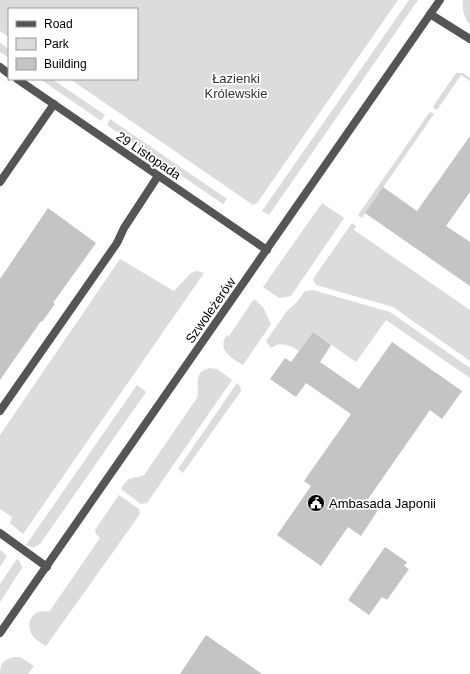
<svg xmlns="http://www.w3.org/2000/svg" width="470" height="674" viewBox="0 0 470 674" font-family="Arial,sans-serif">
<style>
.green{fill:#dcdcdc}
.building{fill:#c4c4c4}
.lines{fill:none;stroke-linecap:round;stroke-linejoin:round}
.service{stroke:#555;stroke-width:8}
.minor{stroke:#555;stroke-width:8}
.tertiary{stroke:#555;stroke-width:8}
.labels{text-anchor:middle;stroke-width:3.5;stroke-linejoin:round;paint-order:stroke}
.park-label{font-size:13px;fill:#333;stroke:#fff}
.street-label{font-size:13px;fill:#000;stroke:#fff}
.poi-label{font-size:13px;fill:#000;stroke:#fff;text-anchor:start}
</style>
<rect width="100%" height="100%" fill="#fff"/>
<!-- green -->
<g class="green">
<polygon points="0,0 398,0 257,203 253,205 70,79 137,79 137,9 9,9 9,37 0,31"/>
<polygon points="409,0 418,0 269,215 262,211"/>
<path d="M463,0H470V25C464,18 462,9 463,0Z"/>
<polygon points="0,43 9,49 9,58 0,52"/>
<polygon points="456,73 463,73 470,78 470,81 461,75 437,110 433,108 434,105"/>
<polygon points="40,79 52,79 105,115 101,121"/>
<polygon points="431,112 434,114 362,218 358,215 429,113"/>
<polygon points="110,119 227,199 223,204 107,125"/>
<polygon points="322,203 344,218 291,296 279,298 263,287"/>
<polygon points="352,223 356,226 354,230 470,310 470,361 393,307 316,285 313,279"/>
<polygon points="120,259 174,291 191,273 197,271 204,273 23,534 10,523 12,517 0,509 0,435"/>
<path d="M313,290L390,312L470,368V378L386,320L356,362L313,332L299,351C289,345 281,341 271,348L266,341L287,311L298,301L305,291Z"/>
<path d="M254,299L263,307L271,324L243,365C232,358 216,351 227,335L229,336Z"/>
<path d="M209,368L217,369L232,380L147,503L141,504L121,489C131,473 130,481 144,475L197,398C201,386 191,374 209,368Z"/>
<polygon points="237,383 240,386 241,391 183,473 178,469"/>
<polygon points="137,385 146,392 40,544 33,548 26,545"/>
<path d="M119,495L139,509L140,514L46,646C41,643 34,639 31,633C25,620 35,608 49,612L100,538L96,534L95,530Z"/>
<polygon points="0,550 7,556 0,567"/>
<polygon points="17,559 20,562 22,568 0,602 0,584"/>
<path d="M14,657H20L34,666L28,674H0C0,662 4,660 14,657Z"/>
</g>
<!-- building -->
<g class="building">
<polygon points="470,136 470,192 446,226 470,242 470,286 365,213 383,187 417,211"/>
<polygon points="48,208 96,243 53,303 55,304 42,322 41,321 0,380 0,279"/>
<polygon points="313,332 331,345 320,362 359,389 392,342 462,391 442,419 430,410 366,502 378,510 361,536 348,527 321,566 277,535 311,486 304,481 351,414 306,383 296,397 270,379 285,358 291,362"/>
<polygon points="385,547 407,562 404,566 409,569 387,600 382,597 369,615 348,600"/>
<polygon points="206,635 262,674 180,674"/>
</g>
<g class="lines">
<!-- service -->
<g class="service">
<polyline points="0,182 54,104"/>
<polyline points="0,411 117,243 124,228 158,176"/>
<polyline points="0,533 47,567"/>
</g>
<!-- minor -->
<g class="minor">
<polyline points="430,14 470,39"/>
<polyline points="0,67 9,74"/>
<polyline points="17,79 267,250"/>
</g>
<!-- tertiary -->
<polyline class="tertiary" points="0,633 440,0"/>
</g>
<!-- icons -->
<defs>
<g id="civic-disc" transform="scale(0.9)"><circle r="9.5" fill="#000" stroke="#fff"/><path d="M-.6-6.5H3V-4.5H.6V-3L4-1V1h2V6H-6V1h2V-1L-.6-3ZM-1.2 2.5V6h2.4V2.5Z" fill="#fff"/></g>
</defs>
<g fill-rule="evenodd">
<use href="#civic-disc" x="316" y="503"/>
</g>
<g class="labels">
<!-- park labels -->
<g class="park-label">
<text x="236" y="83">Łazienki<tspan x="236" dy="15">Królewskie</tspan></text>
</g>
<!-- street labels -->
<g class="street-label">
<text transform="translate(149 155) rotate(34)" y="5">29 Listopada</text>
<text transform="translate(210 310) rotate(-55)" y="5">Szwoleżerów</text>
</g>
<!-- poi labels -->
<g class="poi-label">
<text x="329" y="508">Ambasada Japonii</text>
</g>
</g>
<!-- legend -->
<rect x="8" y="8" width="130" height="72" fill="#ffffff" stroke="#999999"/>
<rect x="16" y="21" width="20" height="6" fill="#555555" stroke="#999999"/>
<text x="44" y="28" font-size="12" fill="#000000">Road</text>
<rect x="16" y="38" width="20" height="12" fill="#dcdcdc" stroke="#999999"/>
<text x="44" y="48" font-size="12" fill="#000000">Park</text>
<rect x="16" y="58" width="20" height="12" fill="#c4c4c4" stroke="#999999"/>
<text x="44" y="68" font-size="12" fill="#000000">Building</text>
</svg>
